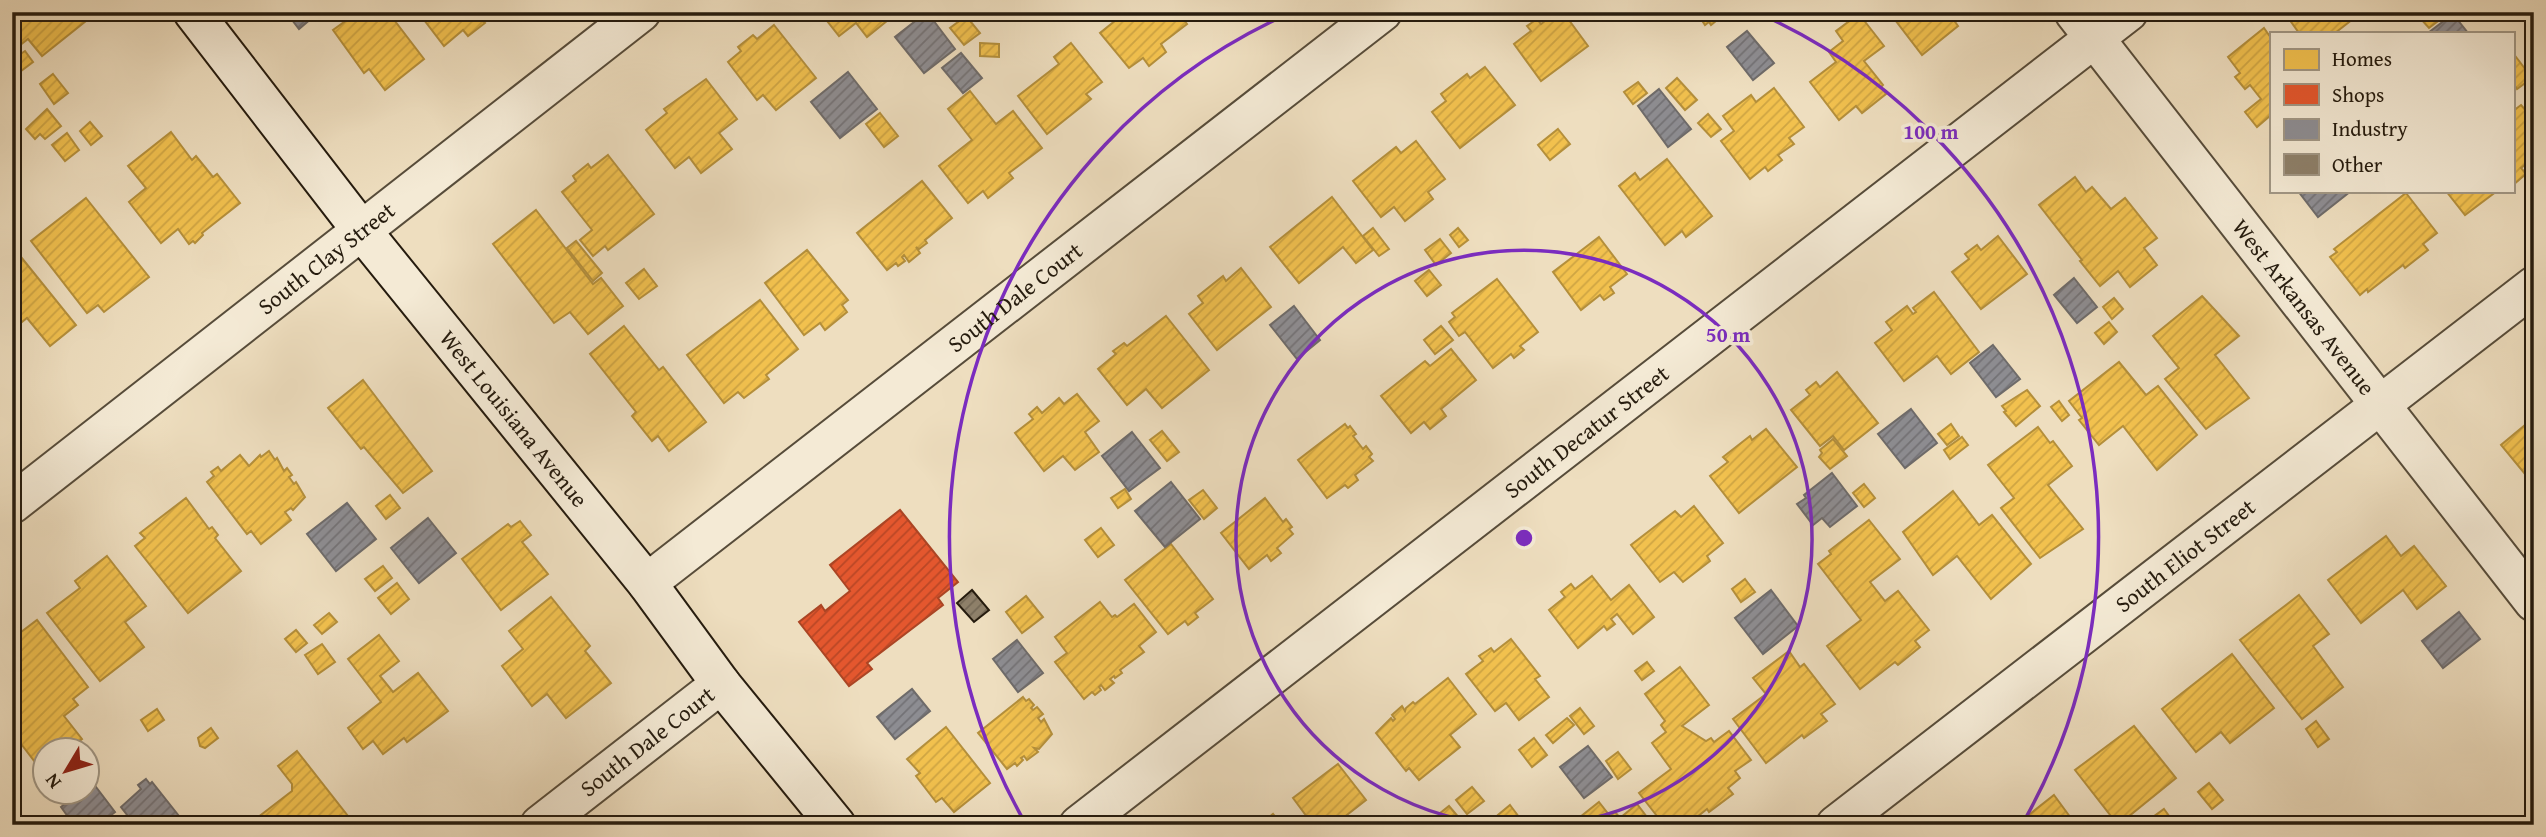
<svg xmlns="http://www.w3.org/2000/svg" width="2546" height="837" viewBox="0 0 2546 837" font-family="'Gentium Book Plus',serif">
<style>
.homes{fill:url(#homes-hatch);stroke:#b48f3b;stroke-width:2}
.shops{fill:url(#shops-hatch);stroke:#ab4524;stroke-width:2}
.industry{fill:url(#industry-hatch);stroke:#6e6b6a;stroke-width:2}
.building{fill:url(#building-hatch);stroke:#251b0e;stroke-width:2}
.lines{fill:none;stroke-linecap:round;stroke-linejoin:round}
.street-casing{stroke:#574c3a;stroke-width:42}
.secondary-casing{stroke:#251b0e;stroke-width:42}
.street{stroke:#f4ead5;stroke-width:38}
.secondary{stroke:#f4ead5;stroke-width:38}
.ring{fill:none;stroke:#7b2cbf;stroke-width:3.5}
.labels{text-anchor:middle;stroke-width:7;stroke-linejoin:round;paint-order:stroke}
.street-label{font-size:23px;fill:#251b0e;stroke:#f4ead5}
.centre{fill:#7b2cbf;stroke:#f4ead5;stroke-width:3.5}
.ring-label{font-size:21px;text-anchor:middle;font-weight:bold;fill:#7b2cbf;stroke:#f4ead5;stroke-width:7;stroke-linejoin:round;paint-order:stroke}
</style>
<defs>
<pattern id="homes-hatch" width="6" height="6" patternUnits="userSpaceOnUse" patternTransform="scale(1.75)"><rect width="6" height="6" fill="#f2c14e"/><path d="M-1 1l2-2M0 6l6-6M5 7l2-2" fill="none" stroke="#cfa543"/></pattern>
<pattern id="shops-hatch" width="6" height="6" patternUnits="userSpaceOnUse" patternTransform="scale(1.75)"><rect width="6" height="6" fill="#e4572e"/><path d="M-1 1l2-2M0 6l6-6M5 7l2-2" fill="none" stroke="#b94726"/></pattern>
<pattern id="industry-hatch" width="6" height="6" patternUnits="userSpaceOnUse" patternTransform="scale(1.75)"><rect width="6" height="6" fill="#8d8d92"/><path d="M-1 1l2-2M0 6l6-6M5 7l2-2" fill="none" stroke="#737276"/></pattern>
<pattern id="building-hatch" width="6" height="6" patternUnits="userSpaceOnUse" patternTransform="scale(1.75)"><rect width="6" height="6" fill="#8e806a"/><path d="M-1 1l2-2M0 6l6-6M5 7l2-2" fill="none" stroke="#746856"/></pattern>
</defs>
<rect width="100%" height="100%" fill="#eedebf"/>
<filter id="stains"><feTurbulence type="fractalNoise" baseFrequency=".00286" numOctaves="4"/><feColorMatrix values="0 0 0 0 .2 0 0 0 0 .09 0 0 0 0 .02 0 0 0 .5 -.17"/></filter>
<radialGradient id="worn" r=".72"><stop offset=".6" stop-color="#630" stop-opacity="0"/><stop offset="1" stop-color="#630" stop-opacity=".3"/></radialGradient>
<!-- homes -->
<g class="homes">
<polygon points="12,12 88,12 91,17 42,56 28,39 14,50 12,48"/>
<polygon points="336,12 388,12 424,59 385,90 369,69 364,73 333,30 344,22"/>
<polygon points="418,12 487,12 480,18 485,23 468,36 463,30 444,46"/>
<polygon points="820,12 898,12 867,37 856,23 839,36"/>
<polygon points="1126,12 1178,12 1187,24 1161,44 1166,52 1149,66 1143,58 1129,68 1100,33"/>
<polygon points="1556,12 1563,12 1588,46 1541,81 1514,44 1531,31 1527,26 1537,19 1541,24"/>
<polygon points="1702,12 1727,12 1711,25 1709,22 1705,25 1699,16"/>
<polygon points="1889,12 1948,12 1958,26 1922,55"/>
<polygon points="2284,12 2362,12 2335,33 2299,33"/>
<polygon points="2427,12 2437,12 2442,18 2429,28 2420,18"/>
<polygon points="1859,14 1884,46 1864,61 1883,85 1881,87 1886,94 1862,113 1856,106 1839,120 1810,82 1836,62 1829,52 1843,41 1836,31"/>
<polygon points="966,16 980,33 964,45 950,28"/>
<polygon points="774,25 816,78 776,110 763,95 757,100 728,62 741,51 738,47 753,35 757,39"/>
<polygon points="2264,28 2271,38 2271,115 2257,127 2245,112 2261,99 2250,85 2245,89 2235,77 2240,73 2228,57"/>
<polygon points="980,43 999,44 999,57 980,56"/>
<polygon points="1071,43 1102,82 1086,94 1091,99 1047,134 1018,96 1059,64 1054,57"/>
<polygon points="25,51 33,62 21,71 13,59"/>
<polygon points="2513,53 2532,78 2517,89 2513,83"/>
<polygon points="1485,67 1515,105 1460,148 1432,112 1446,101 1441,94 1467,74 1470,78"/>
<polygon points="53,74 68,93 54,104 40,84"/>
<polygon points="1677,78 1697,100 1685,110 1666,88"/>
<polygon points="706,79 737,119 719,133 732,149 701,173 689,157 675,168 646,130 667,113 664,109"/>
<polygon points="1638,82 1647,93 1633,104 1624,92"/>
<polygon points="1774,88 1804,127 1789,138 1794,144 1778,155 1782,160 1768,171 1765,167 1750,179 1721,141 1734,131 1723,116 1751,95 1756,102"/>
<polygon points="970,91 996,124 1013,111 1042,148 1009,173 1013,178 988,198 983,191 968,203 939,166 972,140 948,109"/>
<polygon points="2521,105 2534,120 2534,158 2521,168 2526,174 2513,185 2513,111"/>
<polygon points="47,109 61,126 45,139 40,134 35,139 26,129"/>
<polygon points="880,113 898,136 884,147 866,124"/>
<polygon points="1708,114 1721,129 1711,137 1698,123"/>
<polygon points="90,122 102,136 91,145 80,131"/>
<polygon points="1558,129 1570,144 1550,160 1538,145"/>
<polygon points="171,132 192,160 196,156 213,177 217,174 240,203 202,233 203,235 195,243 193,241 189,244 178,229 161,243 129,202 146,188 128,166"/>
<polygon points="67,133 79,150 65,161 52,145"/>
<polygon points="1416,141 1445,179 1428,192 1433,199 1405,221 1394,207 1381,217 1353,181 1396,147 1401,153"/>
<polygon points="608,155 654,214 608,250 605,246 593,256 580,240 592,230 562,192 576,181 573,176 588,164 591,168"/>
<polygon points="1667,159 1712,216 1686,237 1682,231 1665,245 1619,186 1635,173 1640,180"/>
<polygon points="2075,177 2086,192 2092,187 2111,209 2125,198 2157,238 2144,248 2157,265 2130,287 2118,271 2100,286 2080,261 2082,260 2039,205"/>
<polygon points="922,181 952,218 925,240 927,243 919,249 916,247 920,253 909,262 904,255 902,257 905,261 898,266 896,263 887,270 857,233"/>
<polygon points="2446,191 2497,191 2465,215"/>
<polygon points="2406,193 2437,233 2423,244 2428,250 2405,268 2403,265 2368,292 2367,289 2360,295 2330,257 2337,252 2334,249"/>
<polygon points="1332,197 1373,250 1356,263 1343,247 1299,283 1270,247"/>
<polygon points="86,198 149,277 104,312 98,305 87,313 31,241"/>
<polygon points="536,210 593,284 601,278 623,306 588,334 570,312 554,323 493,244"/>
<polygon points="1373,228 1389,249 1379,256 1363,236"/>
<polygon points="1458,228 1468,240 1459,247 1450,235"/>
<polygon points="1998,236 2027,274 1981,309 1952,272 1969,259 1965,254 1977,245 1981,250"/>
<polygon points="1599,237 1627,274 1610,287 1614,293 1604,300 1600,295 1581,310 1553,272"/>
<polygon points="1440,239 1451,253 1436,265 1425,250"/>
<polygon points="576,241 602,273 593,281 567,248"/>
<polygon points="807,250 848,300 842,305 847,312 825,330 820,323 804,335 765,283"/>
<polygon points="21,257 76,325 50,346 27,318 12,330 12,264"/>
<polygon points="1241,268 1271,307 1217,350 1189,314 1203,303 1198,296 1223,276 1226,281"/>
<polygon points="644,269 657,286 639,299 626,283"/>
<polygon points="1429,270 1441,285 1427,296 1415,281"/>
<polygon points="1497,279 1538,332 1520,346 1524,350 1514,358 1511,354 1493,368 1465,332 1459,336 1449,322 1455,317 1452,313"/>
<polygon points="1934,292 1979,352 1951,374 1937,356 1904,381 1875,343 1892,330 1886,322 1907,306 1913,314 1916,312 1913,308"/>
<polygon points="2202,296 2239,336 2215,355 2249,398 2206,429 2165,379 2179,368 2153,336"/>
<polygon points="2114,298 2123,309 2112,319 2103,307"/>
<polygon points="760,300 798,349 766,375 769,379 744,398 738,392 724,403 687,355"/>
<polygon points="1166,316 1209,370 1162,408 1146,389 1127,405 1098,369 1116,354 1113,351 1124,343 1127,346"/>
<polygon points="2109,322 2117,332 2104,344 2095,333"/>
<polygon points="624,326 659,370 663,367 706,422 669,451 658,436 652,441 632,416 636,412 590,354"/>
<polygon points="1441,326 1453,340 1435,354 1424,340"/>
<polygon points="1451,349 1476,380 1441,409 1446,416 1430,429 1424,422 1411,433 1381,396 1425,361 1430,366"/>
<polygon points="2119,362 2146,395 2158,386 2197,435 2157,470 2123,426 2099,445 2079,420 2082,418 2069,401"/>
<polygon points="1837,372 1878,423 1844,450 1833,436 1820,446 1791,410 1810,395 1806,390 1816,382 1820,387"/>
<polygon points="363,380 432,471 403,493 364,447 361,449 328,408"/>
<polygon points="2027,390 2040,406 2016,426 2004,412 2006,411 2002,406"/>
<polygon points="1077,394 1099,421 1085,432 1099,452 1075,470 1063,456 1044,471 1015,433 1033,419 1029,414 1037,407 1042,413 1059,398 1064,404"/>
<polygon points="2059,401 2069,415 2062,421 2051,407"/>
<polygon points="2534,406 2534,485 2501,445 2531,420 2526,413"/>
<polygon points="1345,424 1348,428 1350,426 1356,434 1353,436 1363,449 1366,446 1372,454 1369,457 1373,461 1355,475 1358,480 1348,488 1345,485 1327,498 1298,460"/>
<polygon points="1951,424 1959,436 1947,445 1938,434"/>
<polygon points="2038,427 2050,443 2053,441 2072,466 2048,485 2083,529 2040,558 2001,508 2014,498 1988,465"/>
<polygon points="1766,429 1797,467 1739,513 1710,476 1728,462 1723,457 1750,436 1752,440"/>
<polygon points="1162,431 1179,452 1167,461 1150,440"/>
<polygon points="1962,437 1968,445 1950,459 1944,450"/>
<polygon points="1833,439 1847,456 1830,469 1819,457 1822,453 1820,450"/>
<polygon points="269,451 275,460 277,458 284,471 287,468 292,475 289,477 294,484 296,482 305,497 293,510 291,508 285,512 291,520 261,544 251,531 247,534 207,482 214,476 211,472 218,467 221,471 240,455 249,466 260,455 261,457"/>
<polygon points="1864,484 1875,498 1864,507 1853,493"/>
<polygon points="1125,489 1131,499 1118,508 1111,498"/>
<polygon points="1203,490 1217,508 1204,519 1189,500"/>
<polygon points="1953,491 1979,525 1992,515 2031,564 1991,599 1957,556 1933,575 1903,532"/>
<polygon points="390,495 400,508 386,519 376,506"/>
<polygon points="186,498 209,529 212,527 218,535 215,538 241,571 188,613 135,546 145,538 140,533"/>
<polygon points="1265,498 1283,522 1286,519 1292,527 1289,529 1293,534 1277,548 1281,553 1271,561 1267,555 1249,569 1221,533"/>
<polygon points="1694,506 1723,543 1707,556 1710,561 1683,582 1674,572 1660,582 1631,545 1675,511 1681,517"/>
<polygon points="1869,520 1900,559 1870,582 1885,601 1898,591 1929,630 1915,641 1920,647 1898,665 1895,662 1860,689 1827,646 1861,620 1818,564 1831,554 1829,551"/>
<polygon points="520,521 531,535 522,542 548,574 501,610 462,559 508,524 511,527"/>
<polygon points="1101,528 1114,545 1098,557 1085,540"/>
<polygon points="2386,536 2401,556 2414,546 2446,586 2417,609 2403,590 2361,623 2328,580"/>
<polygon points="1171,544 1213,599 1195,613 1198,617 1188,625 1185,621 1168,634 1125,580"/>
<polygon points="107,556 146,606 125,622 144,647 100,681 47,613 80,588 75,581"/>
<polygon points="383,566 392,578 375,591 365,579"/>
<polygon points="1592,576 1611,600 1629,585 1654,617 1633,634 1617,614 1611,619 1615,624 1607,630 1604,626 1578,648 1549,610 1565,597 1561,592 1571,584 1575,589"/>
<polygon points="1745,579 1755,592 1741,602 1732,589"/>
<polygon points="397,583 409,599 391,614 378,598"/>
<polygon points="2299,595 2329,634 2313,646 2343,687 2302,719 2240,640"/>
<polygon points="1026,596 1043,617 1022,633 1006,612"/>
<polygon points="551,597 590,646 585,651 611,683 566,718 547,694 532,706 502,666 523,649 509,631"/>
<polygon points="1100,602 1112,617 1115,615 1117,617 1134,604 1156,632 1139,646 1144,652 1120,670 1122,673 1115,678 1114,676 1110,679 1114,683 1105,690 1101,685 1099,687 1101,690 1095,695 1092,692 1084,699 1055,662 1067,653 1055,637"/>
<polygon points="329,613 337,622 322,634 314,625"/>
<polygon points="12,619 21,632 37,620 88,687 73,699 78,705 64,716 82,739 68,750 46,750 46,767 41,770 12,732"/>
<polygon points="296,630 307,643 296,652 285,639"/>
<polygon points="379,635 399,661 380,676 393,692 418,673 448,711 407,742 404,738 383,754 373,741 363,749 348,728 381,702 348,659"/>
<polygon points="1511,639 1540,676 1535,679 1549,697 1519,720 1506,703 1495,711 1466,674 1483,661 1479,656 1491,648 1494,652"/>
<polygon points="322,644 335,662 318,674 305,655"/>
<polygon points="1789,651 1800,667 1804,664 1835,704 1821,714 1827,721 1804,738 1802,735 1766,763 1733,719 1766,694 1753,678"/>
<polygon points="2232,654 2274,708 2230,743 2221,732 2196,752 2162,709"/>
<polygon points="1647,662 1654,671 1642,680 1635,671"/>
<polygon points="1680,667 1709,705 1682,726 1706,741 1711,738 1714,742 1729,731 1751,760 1735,771 1740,778 1728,788 1733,794 1709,812 1707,809 1687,825 1664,825 1639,793 1671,769 1652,743 1666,732 1661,725 1665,721 1645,694"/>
<polygon points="1448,678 1476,714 1450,735 1460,747 1419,780 1409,768 1406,771 1376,733 1391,718 1393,721 1395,719 1392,715 1402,706 1405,711 1406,708 1413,702 1415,704"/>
<polygon points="1023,697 1026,701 1029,699 1034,705 1031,708 1033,710 1037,707 1043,714 1038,718 1041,722 1044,719 1052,734 1039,749 1034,748 1038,752 1027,760 1024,756 1021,758 1023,760 1017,766 1015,763 1007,769 978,733"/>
<polygon points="1580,708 1594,726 1584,734 1570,716"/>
<polygon points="157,709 164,720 148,731 141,720"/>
<polygon points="1567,718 1574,725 1553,743 1546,735"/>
<polygon points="2316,721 2329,739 2318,747 2306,729"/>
<polygon points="2134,726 2176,778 2118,825 2075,770"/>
<polygon points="946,727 990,783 954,812 942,798 936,802 916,776 920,773 907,759"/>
<polygon points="211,728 218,738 205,748 200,746 198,738"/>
<polygon points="1534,738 1547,755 1532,767 1519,750"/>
<polygon points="297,751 355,825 256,825 253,821 292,791 292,784 278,766"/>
<polygon points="1618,752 1631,769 1618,779 1606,761"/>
<polygon points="1338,764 1366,800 1334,825 1313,825 1293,798"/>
<polygon points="2209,783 2223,800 2212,809 2198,792"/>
<polygon points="1472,787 1484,801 1467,814 1456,800"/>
<polygon points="2054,795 2076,825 2016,825"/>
<polygon points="1599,802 1610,816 1615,812 1620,818 1637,804 1653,825 1570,825"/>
<polygon points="1510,805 1525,825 1506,825 1498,815"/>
<polygon points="1449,806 1460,819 1453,825 1448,825 1439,814"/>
<polygon points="2164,809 2175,824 2153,825 2150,819"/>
<polygon points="1273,814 1282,825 1259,825"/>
</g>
<!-- shops -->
<polygon class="shops" points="900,510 958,582 938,598 943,605 867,663 872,669 849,686 799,622 821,605 825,611 850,591 830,565"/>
<!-- industry -->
<g class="industry">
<polygon points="286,12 319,12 299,29"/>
<polygon points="927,12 955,49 924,73 895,37"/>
<polygon points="2453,14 2468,33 2428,33"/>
<polygon points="1747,31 1774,63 1753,80 1727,47"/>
<polygon points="961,53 982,78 963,93 942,68"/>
<polygon points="848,72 877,109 840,138 811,102"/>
<polygon points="1659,89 1691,129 1668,147 1638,106"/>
<polygon points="2298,191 2351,191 2318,217"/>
<polygon points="2074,278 2097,307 2077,323 2054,295"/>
<polygon points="1294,306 1320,340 1297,359 1270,325"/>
<polygon points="1993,345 2020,379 1996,397 1970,363"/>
<polygon points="1911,409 1937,443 1905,468 1878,434"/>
<polygon points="1132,432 1160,468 1129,491 1102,456"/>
<polygon points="1832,473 1857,506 1830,527 1822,518 1813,525 1797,504 1806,498 1804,495"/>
<polygon points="1171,482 1200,519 1165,547 1135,511"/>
<polygon points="347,503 376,539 336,571 307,534"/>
<polygon points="428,518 456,553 419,583 391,548"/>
<polygon points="1771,590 1798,626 1763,654 1735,618"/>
<polygon points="2459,612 2480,639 2443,668 2422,641"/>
<polygon points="1017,640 1043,673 1018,692 993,659"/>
<polygon points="912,689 930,711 895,739 877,717"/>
<polygon points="1588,746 1612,777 1584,798 1560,767"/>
<polygon points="146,779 150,784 152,782 179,816 168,825 135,825 121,807 141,789 138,785"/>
<polygon points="93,783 115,812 98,825 74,825 61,807 81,792 88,792 88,787"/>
</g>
<!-- building -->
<polygon class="building" points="972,590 989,610 974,622 957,603"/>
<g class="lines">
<!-- street casing -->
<g class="street-casing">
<g id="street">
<path id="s1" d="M2074,12L2534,602"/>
<path id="s2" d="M12,504L641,12"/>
<path id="s3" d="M647,583L1382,12"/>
<path id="s4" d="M540,825L721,684"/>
<path id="s5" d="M1079,825L2128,12"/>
<path id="s6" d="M1836,825L2534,286"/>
</g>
</g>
<!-- secondary casing -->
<g class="secondary-casing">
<g id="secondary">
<path id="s7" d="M193,12L362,231L647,583L721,684L836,825"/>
</g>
</g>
<!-- street -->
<use href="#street" class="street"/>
<!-- secondary -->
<use href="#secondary" class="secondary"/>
</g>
<!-- distance rings -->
<g class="ring">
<path d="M1496 825A288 288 0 1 1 1552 825"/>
<path d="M1024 821A575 575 0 0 1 1290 13M1758 13A575 575 0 0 1 2024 821"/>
</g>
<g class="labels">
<!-- street labels -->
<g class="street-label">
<text dy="8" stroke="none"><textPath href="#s2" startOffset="399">South Clay Street</textPath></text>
<text dy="8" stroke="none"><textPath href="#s3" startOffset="466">South Dale Court</textPath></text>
<text dy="8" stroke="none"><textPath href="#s1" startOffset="374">West Arkansas Avenue</textPath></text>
<text dy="8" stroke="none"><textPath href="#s7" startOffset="518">West Louisiana Avenue</textPath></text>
<text dy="8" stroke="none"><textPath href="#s5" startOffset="642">South Decatur Street</textPath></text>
<text dy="8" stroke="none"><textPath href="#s6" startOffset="441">South Eliot Street</textPath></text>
<text dy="8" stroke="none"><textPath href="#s4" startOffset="136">South Dale Court</textPath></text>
</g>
</g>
<circle cx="1524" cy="538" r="10" class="centre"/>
<g class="ring-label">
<text x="1931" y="139">100 m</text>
<text x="1728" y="342">50 m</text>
</g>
<!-- margin -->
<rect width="2546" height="837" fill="none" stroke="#eedebf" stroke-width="42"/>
<rect x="14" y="14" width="2518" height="809" fill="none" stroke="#251b0e" stroke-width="3.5"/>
<rect x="21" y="21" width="2504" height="795" fill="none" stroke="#251b0e" stroke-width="2"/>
<!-- legend -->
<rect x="2270" y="32" width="245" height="161" fill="#f4ead5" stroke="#a19785" stroke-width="2"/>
<rect x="2284" y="49" width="35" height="21" fill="#f2c14e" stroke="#a19785" stroke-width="2"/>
<text x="2332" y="66" font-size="21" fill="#251b0e">Homes</text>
<rect x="2284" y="84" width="35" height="21" fill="#e4572e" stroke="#a19785" stroke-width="2"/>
<text x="2332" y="102" font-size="21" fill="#251b0e">Shops</text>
<rect x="2284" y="119" width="35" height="21" fill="#8d8d92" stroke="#a19785" stroke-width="2"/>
<text x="2332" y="136" font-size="21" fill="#251b0e">Industry</text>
<rect x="2284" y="154" width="35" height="21" fill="#8e806a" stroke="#a19785" stroke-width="2"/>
<text x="2332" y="172" font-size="21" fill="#251b0e">Other</text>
<!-- north arrow -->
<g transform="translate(66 771) rotate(232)"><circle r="33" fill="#f4ead5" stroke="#a19785" stroke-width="2"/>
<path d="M0-5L12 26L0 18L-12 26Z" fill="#8f2418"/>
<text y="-10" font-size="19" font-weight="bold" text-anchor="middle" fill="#251b0e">N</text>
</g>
<rect width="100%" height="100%" filter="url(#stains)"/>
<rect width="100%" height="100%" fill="url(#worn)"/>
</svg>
